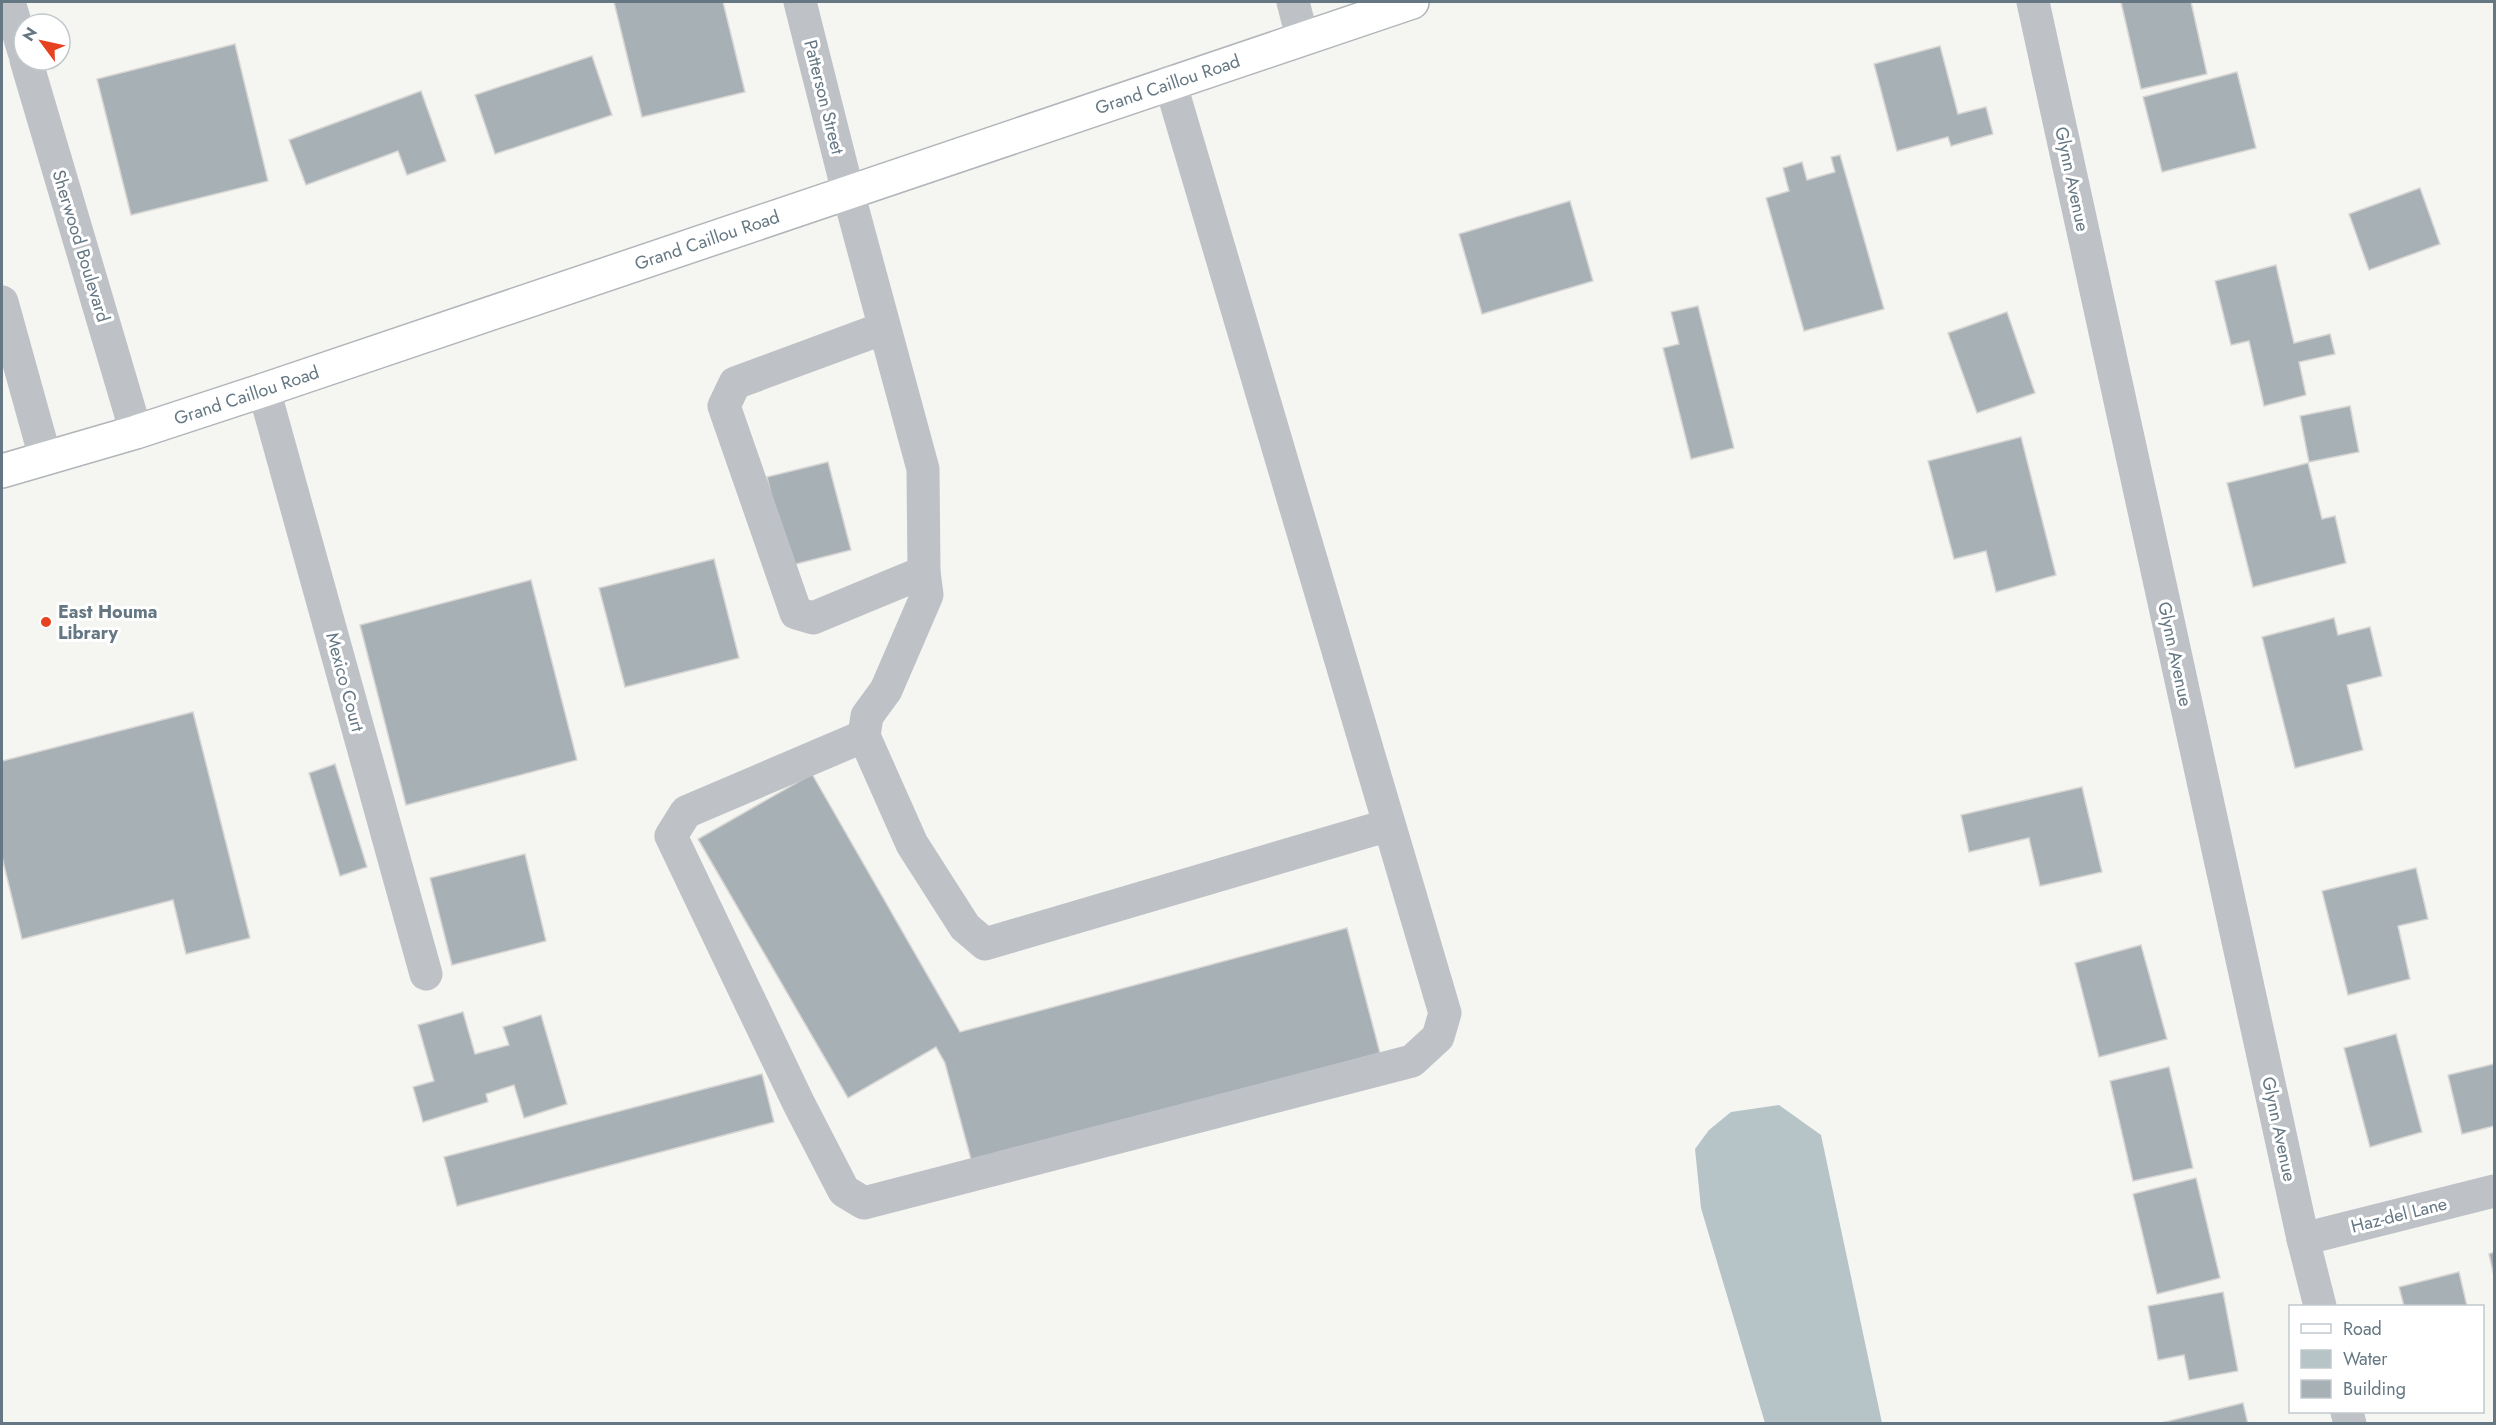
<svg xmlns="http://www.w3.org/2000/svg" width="2496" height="1425" viewBox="0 0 2496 1425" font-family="Jost,sans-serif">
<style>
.water{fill:#b6c4c7}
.building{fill:#a7b0b5;stroke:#d7d6d4;stroke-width:1.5}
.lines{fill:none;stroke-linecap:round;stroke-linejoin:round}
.major-casing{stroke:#b1b6ba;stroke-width:36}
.minor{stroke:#bec2c6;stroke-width:33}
.major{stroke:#fff;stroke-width:33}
.poi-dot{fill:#e64220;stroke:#fff;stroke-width:2}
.labels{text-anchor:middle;stroke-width:6;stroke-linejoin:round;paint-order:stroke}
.street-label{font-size:18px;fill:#647783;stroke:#fff}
.poi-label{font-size:18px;font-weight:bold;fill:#647783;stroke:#fff;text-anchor:start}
</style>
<rect width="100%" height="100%" fill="#f5f5f1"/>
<!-- water -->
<polygon class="water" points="1779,1105 1821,1135 1882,1423 1765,1423 1701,1208 1695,1149 1709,1130 1731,1112"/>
<!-- building -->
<g class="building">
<polygon points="614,2 723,2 745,92 642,117"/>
<polygon points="2121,2 2191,2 2207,74 2141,89"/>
<polygon points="235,44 268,181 131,215 97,79"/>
<polygon points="1940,46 1958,114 1986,107 1993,134 1951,146 1948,137 1897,151 1874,64"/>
<polygon points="592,56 612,115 495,154 475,95"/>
<polygon points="2237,72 2256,148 2162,172 2143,97"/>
<polygon points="421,91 446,161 407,175 398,151 306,185 289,140"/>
<polygon points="1840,155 1884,309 1804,331 1766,198 1789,191 1783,168 1802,162 1807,180 1835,172 1831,157"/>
<polygon points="2420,188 2440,244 2369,270 2349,214"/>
<polygon points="1570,201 1593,281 1482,314 1459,234"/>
<polygon points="2276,265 2294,343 2330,334 2335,354 2299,362 2306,395 2264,406 2249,341 2231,345 2215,281"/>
<polygon points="1698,306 1734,448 1691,459 1663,348 1679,344 1671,312"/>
<polygon points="2007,312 2035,393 1977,413 1948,333"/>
<polygon points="2350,406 2359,452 2309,462 2300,416"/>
<polygon points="2021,437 2056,575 1996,592 1986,551 1954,559 1928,461"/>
<polygon points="828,462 851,550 788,566 767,477"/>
<polygon points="2308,463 2322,519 2335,516 2346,563 2253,587 2227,483"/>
<polygon points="714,559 739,658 625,687 599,588"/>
<polygon points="531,580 577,760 406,805 360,625"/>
<polygon points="2334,618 2338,635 2370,627 2382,676 2347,685 2363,750 2295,768 2262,637"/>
<polygon points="193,712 250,938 186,954 173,900 22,939 2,857 2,761"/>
<polygon points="335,764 367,867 340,876 309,773"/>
<polygon points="812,774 960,1032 1347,928 1380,1053 972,1163 945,1063 936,1047 848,1098 698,839"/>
<polygon points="2082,787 2102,872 2040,886 2029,838 1969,852 1961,815"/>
<polygon points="525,854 546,941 452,965 430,878"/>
<polygon points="2416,868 2428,919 2398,926 2410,979 2348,995 2322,891"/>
<polygon points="2141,945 2167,1039 2099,1057 2075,963"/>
<polygon points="463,1012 475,1054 509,1045 503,1027 541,1015 567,1104 524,1118 514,1085 486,1094 488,1102 423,1122 413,1087 434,1081 418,1025"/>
<polygon points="2396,1034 2422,1132 2370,1147 2344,1048"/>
<polygon points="2494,1064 2494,1126 2462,1134 2448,1075"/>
<polygon points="2169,1067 2193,1168 2133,1181 2110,1081"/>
<polygon points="762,1074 774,1122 457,1206 444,1157"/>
<polygon points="2196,1178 2220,1278 2157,1294 2133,1194"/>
<polygon points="2494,1252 2494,1276 2489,1254"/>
<polygon points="2459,1272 2467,1306 2404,1306 2399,1287"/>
<polygon points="2223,1292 2238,1371 2189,1380 2184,1355 2158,1360 2148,1306"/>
<polygon points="2243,1403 2248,1424 2157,1424"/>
</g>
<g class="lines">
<!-- major casing -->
<g class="major-casing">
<g id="major">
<path id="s1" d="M2,471L136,432L264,390L1412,2"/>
</g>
</g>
<!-- minor -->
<g class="minor">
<polyline points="9,2 24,52"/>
<polyline points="800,2 848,192 923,469 924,572 927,595 886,690 867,716 864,736 912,844 965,927 985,944 1389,825"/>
<polyline points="1293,2 1302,37"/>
<polyline points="2033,2 2303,1239 2320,1306"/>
<polyline points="26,60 136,432"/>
<polyline points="2,302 45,457"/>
<polyline points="884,328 735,383 724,406 796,613 813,618 924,572"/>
<polyline points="264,390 426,974"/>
<polyline points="864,736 686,812 671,836 799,1104 844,1191 864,1203 1412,1061 1438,1037 1445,1013 1170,82"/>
<polyline points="2303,1239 2494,1191"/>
<polyline points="2347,1412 2350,1424"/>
</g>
<!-- major -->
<use href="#major" class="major"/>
</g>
<!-- markers -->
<circle class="poi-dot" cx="46" cy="622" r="6"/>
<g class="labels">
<!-- street labels -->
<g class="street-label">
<text dy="6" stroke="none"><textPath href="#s1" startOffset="1228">Grand Caillou Road</textPath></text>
<text transform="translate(824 97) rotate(76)" y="6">Patterson Street</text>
<text transform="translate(2072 179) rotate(78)" y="6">Glynn Avenue</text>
<text dy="6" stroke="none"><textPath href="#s1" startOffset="742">Grand Caillou Road</textPath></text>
<text transform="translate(81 246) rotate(73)" y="6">Sherwood Boulevard</text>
<text dy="6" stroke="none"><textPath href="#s1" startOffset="256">Grand Caillou Road</textPath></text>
<text transform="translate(2175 654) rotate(78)" y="6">Glynn Avenue</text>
<text transform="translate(345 682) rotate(75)" y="6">Mexico Court</text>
<text transform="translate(2279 1129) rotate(78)" y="6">Glynn Avenue</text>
<text transform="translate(2399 1215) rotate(-14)" y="6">Haz-del Lane</text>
</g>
<!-- poi labels -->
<g class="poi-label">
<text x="58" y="618">East Houma<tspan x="58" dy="21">Library</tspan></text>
</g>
</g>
<!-- border -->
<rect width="2496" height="1425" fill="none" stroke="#647783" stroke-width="6"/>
<!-- legend -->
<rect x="2289" y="1305" width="195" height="108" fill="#ffffff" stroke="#c1c9cd" stroke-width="1.5"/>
<rect x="2301" y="1324" width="30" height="9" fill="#ffffff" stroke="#c1c9cd" stroke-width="1.5"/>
<text x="2343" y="1335" font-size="18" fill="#647783">Road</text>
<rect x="2301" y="1350" width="30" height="18" fill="#b6c4c7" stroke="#c1c9cd" stroke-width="1.5"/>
<text x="2343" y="1365" font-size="18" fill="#647783">Water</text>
<rect x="2301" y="1380" width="30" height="18" fill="#a7b0b5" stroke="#c1c9cd" stroke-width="1.5"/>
<text x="2343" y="1395" font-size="18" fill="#647783">Building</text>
<!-- north arrow -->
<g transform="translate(42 42) rotate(303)"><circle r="28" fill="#ffffff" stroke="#c1c9cd" stroke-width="1.5"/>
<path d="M0-4.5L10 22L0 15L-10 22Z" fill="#e64220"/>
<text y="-9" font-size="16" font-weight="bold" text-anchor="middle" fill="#647783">N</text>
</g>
</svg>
